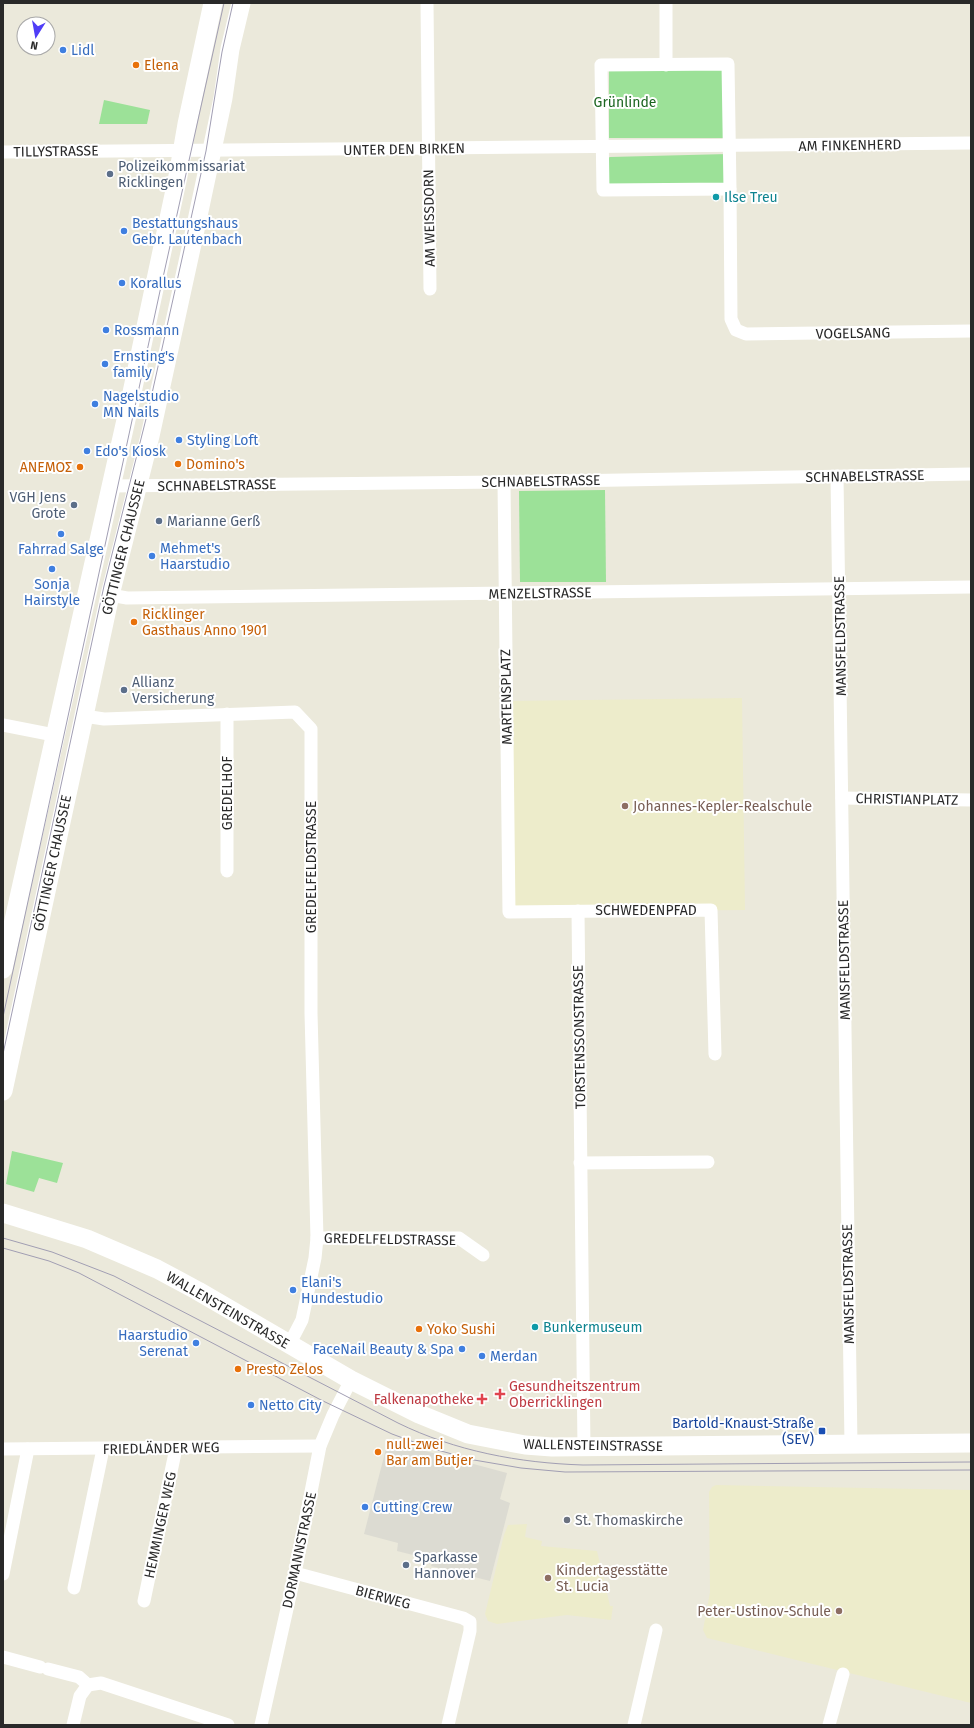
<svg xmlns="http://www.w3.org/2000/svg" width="974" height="1728" viewBox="0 0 974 1728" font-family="'Fira Sans',sans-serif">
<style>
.education{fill:#edeccb}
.green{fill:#9ce198}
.plaza{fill:#dcdbd2}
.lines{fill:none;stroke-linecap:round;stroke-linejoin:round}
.street{stroke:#fff;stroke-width:13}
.secondary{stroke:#fff;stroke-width:19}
.tram{stroke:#a19eb3;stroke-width:1}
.shop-dot{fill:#3f7fe0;stroke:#fff;stroke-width:1.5}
.food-dot{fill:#e8710a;stroke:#fff;stroke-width:1.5}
.service-dot{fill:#5c6f8a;stroke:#fff;stroke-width:1.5}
.culture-dot{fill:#0f9aa8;stroke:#fff;stroke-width:1.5}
.education-dot{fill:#8d6e63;stroke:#fff;stroke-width:1.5}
.health-dot{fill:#e0444e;stroke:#fff;stroke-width:1.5}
.transit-dot{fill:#1a4fb4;stroke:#fff;stroke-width:1.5}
.worship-dot{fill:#6b7280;stroke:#fff;stroke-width:1.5}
.labels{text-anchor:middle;stroke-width:4;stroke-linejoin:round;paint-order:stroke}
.shop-label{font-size:14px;fill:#366cbe;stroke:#fff;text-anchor:start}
.food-label{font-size:14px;fill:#c56008;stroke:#fff;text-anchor:start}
.park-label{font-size:14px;fill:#1b6520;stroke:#fff}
.street-label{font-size:14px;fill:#292929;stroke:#fff}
.service-label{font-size:14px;fill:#4e5e75;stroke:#fff;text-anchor:start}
.culture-label{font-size:14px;fill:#0d838f;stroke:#fff;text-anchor:start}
.education-label{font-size:14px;fill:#785e54;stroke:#fff;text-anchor:start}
.health-label{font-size:14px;fill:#be3a42;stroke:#fff;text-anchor:start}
.transit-label{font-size:14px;fill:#164399;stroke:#fff;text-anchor:end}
.worship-label{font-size:14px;fill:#5b616d;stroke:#fff;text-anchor:start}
</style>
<rect width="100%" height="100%" fill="#ebe9db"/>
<!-- education -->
<g class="education">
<polygon points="742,698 745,910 509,912 506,701"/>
<polygon points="716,1485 971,1490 971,1703 707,1638 703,1630 710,1592 709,1492 712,1487"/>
<polygon points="527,1524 525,1537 542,1541 541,1546 597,1551 610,1606 613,1606 611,1620 567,1615 497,1624 488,1621 485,1614 504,1535 508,1525"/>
</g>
<!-- green -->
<g class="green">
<polygon points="724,67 724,138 609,138 609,69"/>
<polygon points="104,100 150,110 147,124 99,124"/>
<polygon points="728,154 728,187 604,189 608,158 610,157"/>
<polygon points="605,490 606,582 520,582 519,491"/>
<polygon points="12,1151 63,1163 57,1183 39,1178 34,1192 6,1184"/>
</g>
<!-- plaza -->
<polygon class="plaza" points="388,1441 507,1473 500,1499 510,1503 490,1581 431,1566 433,1560 397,1551 398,1543 364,1534"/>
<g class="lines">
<!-- street -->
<g class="street">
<polyline points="427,3 430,289"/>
<polyline points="666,3 666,65"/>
<polygon points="728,64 730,189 603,190 601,65"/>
<polyline points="3,152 971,143"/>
<polyline points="730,189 731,319 736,330 746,334 971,331"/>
<polyline points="837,476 851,1445"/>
<polyline points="504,482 509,912 711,910 715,1054"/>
<polyline points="111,486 504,482 971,474"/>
<polyline points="110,595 127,598 971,587"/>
<polyline points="227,714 227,871"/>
<polyline points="84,716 104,719 295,712 311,729 311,1013 317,1238 315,1258 302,1320 289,1345"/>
<polyline points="3,725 54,735"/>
<polyline points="842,798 971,800"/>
<polyline points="578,911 584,1448"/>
<polyline points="580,1163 708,1162"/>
<polyline points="317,1238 459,1238 483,1255"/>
<polyline points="3,1449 320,1446"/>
<polyline points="295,1573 463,1618 470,1622 470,1631 448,1725"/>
<polyline points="3,1574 28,1449"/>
<polyline points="74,1588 103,1449"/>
<polyline points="144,1601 176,1448"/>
<polyline points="3,1657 40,1667"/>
<polyline points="48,1669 79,1677 88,1685 101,1683 228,1725"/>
<polyline points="73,1725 80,1696 88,1685"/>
<polyline points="261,1725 295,1573 320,1446 333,1415 351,1380"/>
<polyline points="634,1725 656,1630"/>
<polyline points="829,1725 843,1674"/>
</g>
<!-- secondary -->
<g class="secondary">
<polyline points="3,969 130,402 178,176 187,124 213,3"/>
<polyline points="3,1091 110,595 150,436 195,230 223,98 230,49 241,3"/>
<polyline points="3,1213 87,1239 157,1269 198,1291 351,1380 419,1414 468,1434 525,1445 552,1447 971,1443"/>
</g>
<!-- tram -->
<g class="tram">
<polyline points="3,1017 160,291 224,3"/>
<polyline points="3,1054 104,586 149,407 206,151 222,52 233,3"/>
<path d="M3,1238L52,1252L114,1276L398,1423C455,1451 519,1463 583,1465L971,1462"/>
<polyline points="3,1248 49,1261 79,1273 321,1400 392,1434 430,1448 474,1460 521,1468 565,1472 971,1470"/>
</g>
</g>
<!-- markers -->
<g class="shop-dot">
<circle cx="63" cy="50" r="4"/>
<circle cx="124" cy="231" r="4"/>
<circle cx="122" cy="283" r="4"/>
<circle cx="106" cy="330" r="4"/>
<circle cx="105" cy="364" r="4"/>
<circle cx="95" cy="404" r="4"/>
<circle cx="179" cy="440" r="4"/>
<circle cx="87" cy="451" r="4"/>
<circle cx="61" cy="534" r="4"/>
<circle cx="152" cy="556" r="4"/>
<circle cx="52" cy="569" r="4"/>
<circle cx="293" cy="1290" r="4"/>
<circle cx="196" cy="1343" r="4"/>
<circle cx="462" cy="1349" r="4"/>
<circle cx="482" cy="1356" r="4"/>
<circle cx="251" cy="1405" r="4"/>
<circle cx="365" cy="1507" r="4"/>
</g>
<g class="food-dot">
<circle cx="136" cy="65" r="4"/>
<circle cx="178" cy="464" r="4"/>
<circle cx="80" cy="467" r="4"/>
<circle cx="134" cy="622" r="4"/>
<circle cx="419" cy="1329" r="4"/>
<circle cx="238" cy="1369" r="4"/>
<circle cx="378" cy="1452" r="4"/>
</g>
<g class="service-dot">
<circle cx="110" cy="174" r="4"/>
<circle cx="74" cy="505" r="4"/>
<circle cx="159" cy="521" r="4"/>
<circle cx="124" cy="690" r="4"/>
<circle cx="406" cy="1565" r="4"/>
</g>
<g class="culture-dot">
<circle cx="716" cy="197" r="4"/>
<circle cx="535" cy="1327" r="4"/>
</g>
<g class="education-dot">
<circle cx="625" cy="806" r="4"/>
<circle cx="548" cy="1578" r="4"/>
<circle cx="839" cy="1611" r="4"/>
</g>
<g class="health-dot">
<path d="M498 1388h4v4h4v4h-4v4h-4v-4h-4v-4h4z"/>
<path d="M480 1393h4v4h4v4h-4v4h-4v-4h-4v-4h4z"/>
</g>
<rect class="transit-dot" x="818" y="1427" width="8" height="8" rx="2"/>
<circle class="worship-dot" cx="567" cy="1520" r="4"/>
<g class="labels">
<!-- shop labels -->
<g class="shop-label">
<text x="71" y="55">Lidl</text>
<text x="132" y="228">Bestattungshaus<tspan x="132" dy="16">Gebr. Lautenbach</tspan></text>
<text x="130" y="288">Korallus</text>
<text x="114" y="335">Rossmann</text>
<text x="113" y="361">Ernsting's<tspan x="113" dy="16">family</tspan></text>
<text x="103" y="401">Nagelstudio<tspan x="103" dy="16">MN Nails</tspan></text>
<text x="187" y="445">Styling Loft</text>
<text x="95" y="456">Edo's Kiosk</text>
<text x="160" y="553">Mehmet's<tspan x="160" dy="16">Haarstudio</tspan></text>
<text x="61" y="554" text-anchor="middle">Fahrrad Salge</text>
<text x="52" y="589" text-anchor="middle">Sonja<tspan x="52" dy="16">Hairstyle</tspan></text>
<text x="301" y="1287">Elani's<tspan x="301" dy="16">Hundestudio</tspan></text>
<text x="188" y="1340" text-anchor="end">Haarstudio<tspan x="188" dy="16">Serenat</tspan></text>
<text x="454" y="1354" text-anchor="end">FaceNail Beauty &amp; Spa</text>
<text x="490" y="1361">Merdan</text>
<text x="259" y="1410">Netto City</text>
<text x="373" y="1512">Cutting Crew</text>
</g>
<!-- food labels -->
<g class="food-label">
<text x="144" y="70">Elena</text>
<text x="186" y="469">Domino's</text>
<text x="72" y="472" text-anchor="end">ΑΝΕΜΟΣ</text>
<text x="142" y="619">Ricklinger<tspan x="142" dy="16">Gasthaus Anno 1901</tspan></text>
<text x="427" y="1334">Yoko Sushi</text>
<text x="246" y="1374">Presto Zelos</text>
<text x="386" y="1449">null-zwei<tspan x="386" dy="16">Bar am Butjer</tspan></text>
</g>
<!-- park labels -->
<g class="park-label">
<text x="625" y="107">Grünlinde</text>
</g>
<!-- street labels -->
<g class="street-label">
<text transform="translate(850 145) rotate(-1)" y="5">AM FINKENHERD</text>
<text transform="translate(404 149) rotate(-1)" y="5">UNTER DEN BIRKEN</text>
<text transform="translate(56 151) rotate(-1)" y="5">TILLYSTRASSE</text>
<text transform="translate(429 218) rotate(-91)" y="5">AM WEISSDORN</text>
<text transform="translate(853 333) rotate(-1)" y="5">VOGELSANG</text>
<text transform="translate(865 476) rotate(-1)" y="5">SCHNABELSTRASSE</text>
<text transform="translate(541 481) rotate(-1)" y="5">SCHNABELSTRASSE</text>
<text transform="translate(217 485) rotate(-1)" y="5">SCHNABELSTRASSE</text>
<text transform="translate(123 547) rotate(-76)" y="5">GÖTTINGER CHAUSSEE</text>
<text transform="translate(540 593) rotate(-1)" y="5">MENZELSTRASSE</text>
<text transform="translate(840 636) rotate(-91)" y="5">MANSFELDSTRASSE</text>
<text transform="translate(506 697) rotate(-91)" y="5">MARTENSPLATZ</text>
<text transform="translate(227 793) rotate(-90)" y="5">GREDELHOF</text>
<text transform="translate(907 799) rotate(1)" y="5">CHRISTIANPLATZ</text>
<text transform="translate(52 863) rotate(-78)" y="5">GÖTTINGER CHAUSSEE</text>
<text transform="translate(311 867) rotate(-90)" y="5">GREDELFELDSTRASSE</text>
<text x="646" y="915">SCHWEDENPFAD</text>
<text transform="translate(844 960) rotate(-91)" y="5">MANSFELDSTRASSE</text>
<text transform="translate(579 1037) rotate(-91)" y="5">TORSTENSSONSTRASSE</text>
<text transform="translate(390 1239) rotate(1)" y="5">GREDELFELDSTRASSE</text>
<text transform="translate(848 1284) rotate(-91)" y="5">MANSFELDSTRASSE</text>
<text transform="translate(228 1310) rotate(30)" y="5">WALLENSTEINSTRASSE</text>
<text transform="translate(593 1445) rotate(1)" y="5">WALLENSTEINSTRASSE</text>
<text transform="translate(161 1448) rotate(-1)" y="5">FRIEDLÄNDER WEG</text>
<text transform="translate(160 1525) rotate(-78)" y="5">HEMMINGER WEG</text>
<text transform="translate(299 1550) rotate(-78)" y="5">DORMANNSTRASSE</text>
<text transform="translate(383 1597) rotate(15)" y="5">BIERWEG</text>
</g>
<!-- service labels -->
<g class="service-label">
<text x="118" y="171">Polizeikommissariat<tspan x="118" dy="16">Ricklingen</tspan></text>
<text x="66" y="502" text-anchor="end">VGH Jens<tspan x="66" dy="16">Grote</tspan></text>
<text x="167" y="526">Marianne Gerß</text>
<text x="132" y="687">Allianz<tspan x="132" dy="16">Versicherung</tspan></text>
<text x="414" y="1562">Sparkasse<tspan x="414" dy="16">Hannover</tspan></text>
</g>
<!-- culture labels -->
<g class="culture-label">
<text x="724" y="202">Ilse Treu</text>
<text x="543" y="1332">Bunkermuseum</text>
</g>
<!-- education labels -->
<g class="education-label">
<text x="633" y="811">Johannes-Kepler-Realschule</text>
<text x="556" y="1575">Kindertagesstätte<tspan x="556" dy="16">St. Lucia</tspan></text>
<text x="831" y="1616" text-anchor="end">Peter-Ustinov-Schule</text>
</g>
<!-- health labels -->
<g class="health-label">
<text x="509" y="1391">Gesundheitszentrum<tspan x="509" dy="16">Oberricklingen</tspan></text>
<text x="474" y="1404" text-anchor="end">Falkenapotheke</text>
</g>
<!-- transit labels -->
<g class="transit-label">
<text x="814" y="1428">Bartold-Knaust-Straße<tspan x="814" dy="16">(SEV)</tspan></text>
</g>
<!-- worship labels -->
<g class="worship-label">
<text x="575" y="1525">St. Thomaskirche</text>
</g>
</g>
<!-- border -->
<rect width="974" height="1728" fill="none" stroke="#292929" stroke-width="8"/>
<!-- north arrow -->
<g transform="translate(36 36) rotate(191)"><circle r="19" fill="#ffffff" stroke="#a9a9a9"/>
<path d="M0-3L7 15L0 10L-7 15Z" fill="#4f3df7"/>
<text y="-6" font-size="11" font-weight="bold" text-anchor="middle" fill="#292929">N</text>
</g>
</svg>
